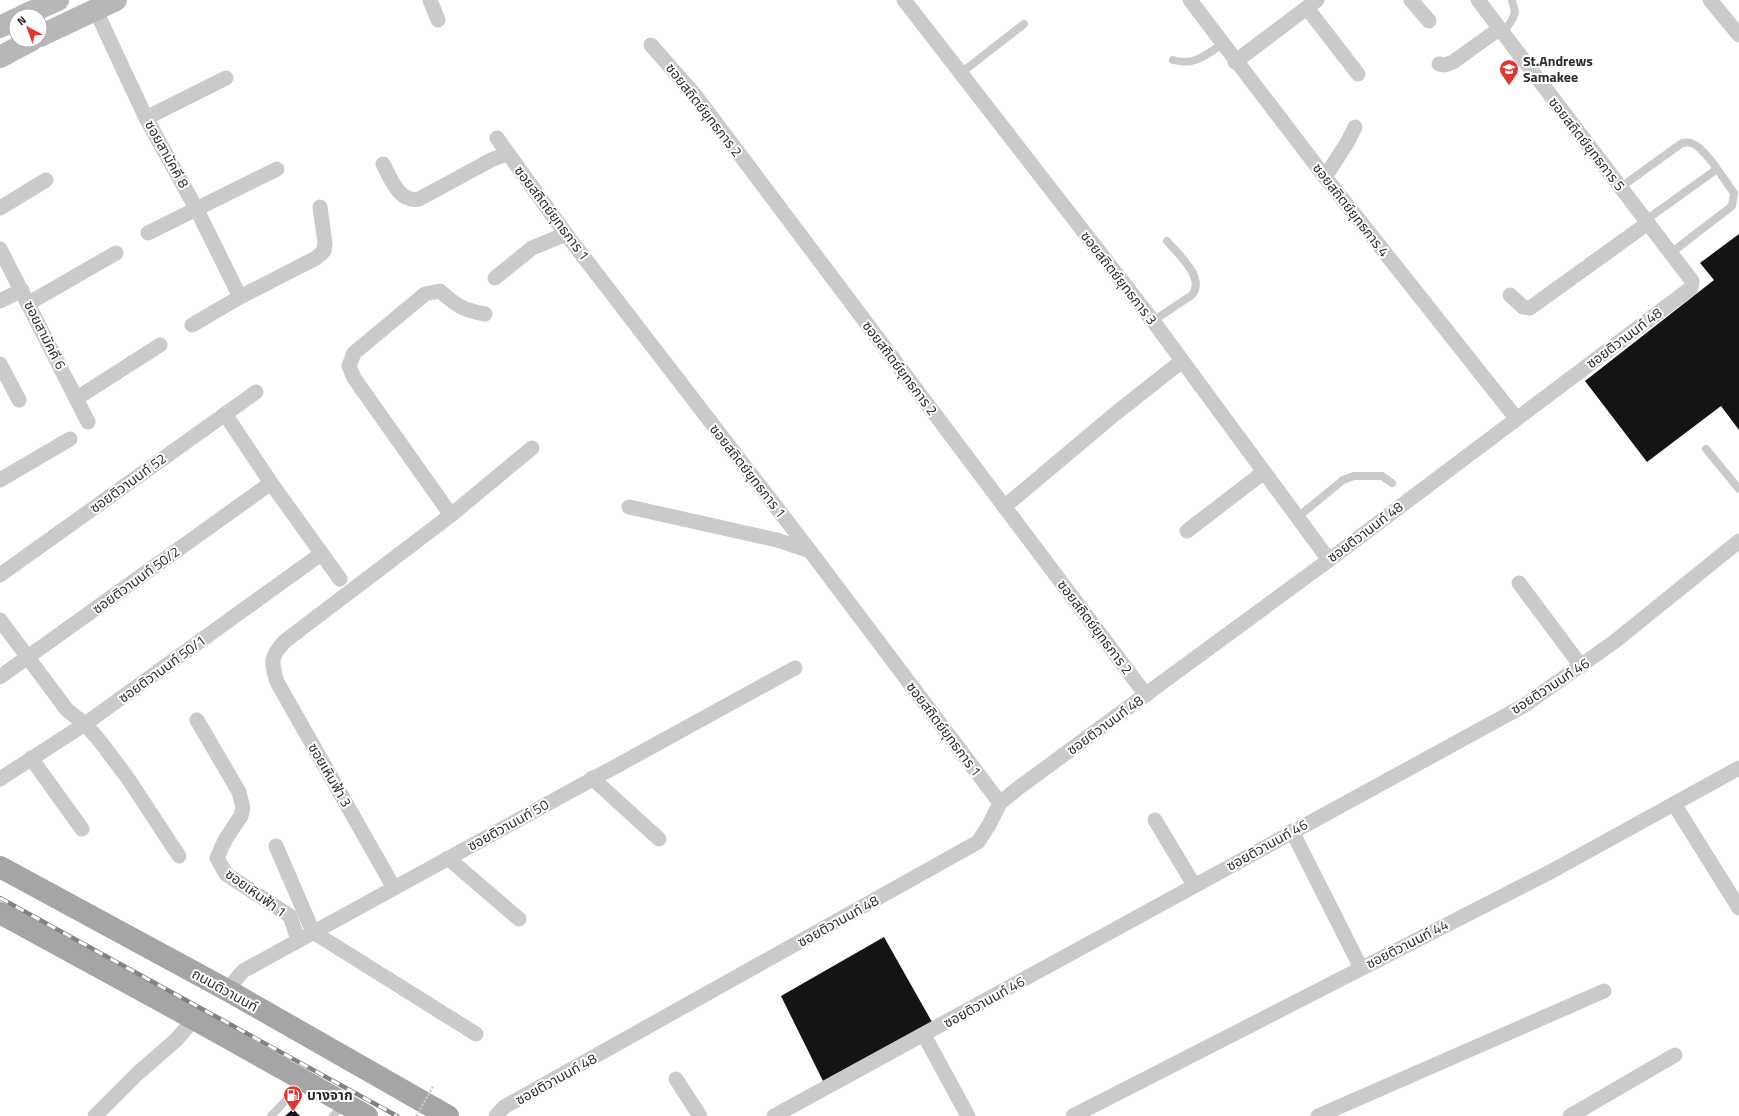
<svg xmlns="http://www.w3.org/2000/svg" width="1739" height="1116" viewBox="0 0 1739 1116" font-family="'Titillium Web','Noto Sans Thai',sans-serif">
<style>
.building{fill:#141414}
.lines{fill:none;stroke-linecap:round;stroke-linejoin:round}
.lane{stroke:#cacaca;stroke-width:8}
.street{stroke:#cacaca;stroke-width:15}
.secondary{stroke:#b7b7b7;stroke-width:22}
.primary{stroke:#a5a5a5;stroke-width:22}
.rail-casing{stroke:#828282;stroke-width:4.5}
.rail{stroke:#fff;stroke-width:3;stroke-dasharray:9;stroke-linecap:butt}
.path-bridge{stroke:#cacaca;stroke-width:2.5;stroke-dasharray:2 2;stroke-linecap:butt}
.labels{text-anchor:middle;stroke-width:4;stroke-linejoin:round;paint-order:stroke}
.poi-label{font-size:14px;font-weight:bold;fill:#2d2d2d;stroke:#fff;text-anchor:start}
.street-label{font-size:14px;fill:#2d2d2d;stroke:#fff}
</style>
<rect width="100%" height="100%" fill="#fff"/>
<!-- building -->
<g class="building">
<polygon points="1739,234 1739,430 1721,406 1647,462 1585,381 1714,280 1700,263"/>
<polygon points="884,937 932,1022 823,1081 781,996"/>
<polygon points="293,1109 300,1116 285,1116"/>
</g>
<g class="lines">
<!-- lane -->
<g class="lane">
<polyline points="1503,34 1513,18 1515,12 1512,0"/>
<path d="M1173,60C1196,66 1204,55 1223,44"/>
<polyline points="961,73 1024,24"/>
<path d="M1621,187L1682,143C1684,143 1688,142 1691,143C1705,147 1725,181 1734,193L1732,206L1671,253"/>
<polyline points="1646,220 1717,169"/>
<path d="M1153,321L1192,295C1206,278 1178,254 1167,241"/>
<polyline points="1706,449 1739,489"/>
<polyline points="1298,517 1343,480 1354,476 1382,476 1392,483"/>
<polyline points="271,1116 303,1082"/>
<polyline points="333,1116 344,1104"/>
</g>
<!-- street -->
<g class="street">
<polyline points="430,0 438,20"/>
<polyline points="904,0 1153,321 1329,560"/>
<polyline points="1190,0 1325,177 1516,418"/>
<polyline points="1411,0 1429,21"/>
<polyline points="1710,0 1739,35"/>
<polyline points="1307,8 1358,74"/>
<polyline points="96,11 146,118 197,210 240,297"/>
<polyline points="651,45 695,95 1146,695"/>
<polyline points="1235,62 1317,0"/>
<polyline points="1439,64 1445,65 1453,62 1499,29"/>
<polyline points="146,118 226,78"/>
<polyline points="497,138 566,234 810,551 1000,803"/>
<path d="M383,164C391,179 399,203 419,199L493,159L507,154"/>
<polyline points="1325,177 1347,143 1355,127"/>
<polyline points="0,208 46,180"/>
<polyline points="148,233 277,169"/>
<polyline points="0,249 88,422"/>
<polyline points="495,278 532,248 566,234"/>
<polyline points="1510,295 1523,307 1530,308 1648,223"/>
<polyline points="0,301 22,290"/>
<polyline points="29,303 116,253"/>
<polyline points="192,325 240,297 316,258 324,251 325,243 320,207"/>
<polyline points="0,364 19,400"/>
<polyline points="77,398 160,345"/>
<polyline points="225,414 271,483 340,579"/>
<polyline points="0,480 70,439"/>
<polyline points="629,507 777,540 810,551"/>
<polyline points="1004,507 1116,413 1182,361"/>
<path d="M451,515L354,378L349,366L354,353L425,294L440,291C457,306 463,310 485,314"/>
<polyline points="1187,531 1264,472"/>
<polyline points="0,575 256,392"/>
<polyline points="1519,583 1581,666"/>
<polyline points="0,620 67,710 85,724 99,740 127,777 179,856"/>
<polyline points="0,677 271,483"/>
<polyline points="197,720 239,792 243,808 241,816 225,840 217,858 226,874 290,916 298,940"/>
<polyline points="31,758 82,829"/>
<polyline points="592,778 659,839"/>
<polyline points="0,779 85,724 321,554"/>
<polyline points="1674,804 1739,908"/>
<polyline points="1155,820 1194,885"/>
<polyline points="1292,831 1361,968"/>
<polyline points="276,846 313,932 476,1034"/>
<polyline points="448,858 519,919"/>
<path d="M394,888L277,682C271,661 270,657 285,641L451,515L532,448"/>
<polyline points="227,990 243,971 795,668"/>
<polyline points="924,1035 968,1116"/>
<polyline points="676,1079 700,1116"/>
<polyline points="95,1116 137,1074 176,1040 194,1019"/>
<polyline points="496,1116 504,1107 978,842 989,825 1000,803 1017,789 1329,560 1691,288 1692,281 1478,0"/>
<polyline points="774,1116 1525,705 1614,642 1739,541"/>
<polyline points="1073,1116 1552,871 1739,768"/>
<polyline points="1318,1116 1604,991"/>
<polyline points="1570,1116 1675,1055"/>
</g>
<!-- secondary -->
<g class="secondary">
<polyline points="22,16 58,0"/>
<polyline points="0,27 16,19"/>
<polyline points="40,36 116,0"/>
<polyline points="0,57 32,40"/>
</g>
<!-- primary -->
<g class="primary">
<polyline points="0,867 227,990 448,1116"/>
<polyline points="0,913 194,1019 367,1116"/>
</g>
<!-- rail casing -->
<g class="rail-casing">
<polyline id="rail" points="0,898 397,1116"/>
</g>
<!-- rail -->
<use href="#rail" class="rail"/>
<!-- path-bridge -->
<polyline class="path-bridge" points="416,1116 434,1085"/>
</g>
<!-- icons -->
<defs>
<g id="school-pin" transform="scale(1)"><path d="M0 17L-7.5 6A9.5 9.5 0 1 1 7.5 6Z" fill="#e43430" stroke="#fff"/><path d="M0-5L7-2L0 1L-7-2ZM-4 1L0 2.5L4 1V4Q0 6-4 4Z" fill="#fff"/></g>
<g id="fuel-pin" transform="scale(1)"><path d="M0 17L-7.5 6A9.5 9.5 0 1 1 7.5 6Z" fill="#e43430" stroke="#fff"/><path d="M-5.5-6h7V0h2V4h1.3V-2.5L3-4.5l.8-.8L6-3V5H2.5V1h-1V6h-7ZM-4.2-4.7v3.2H.2V-4.7Z" fill="#fff"/></g>
</defs>
<g fill-rule="evenodd">
<use href="#school-pin" x="1509" y="69"/>
<use href="#fuel-pin" x="293" y="1095"/>
</g>
<g class="labels">
<!-- poi labels -->
<g class="poi-label">
<text x="1523" y="66">St.Andrews<tspan x="1523" dy="16">Samakee</tspan></text>
<text x="307" y="1100">บางจาก</text>
</g>
<!-- street labels -->
<g class="street-label">
<text transform="translate(704 110) rotate(52)" y="5">ซอยสถิตย์ยุทธการ 2</text>
<text transform="translate(1587 144) rotate(52)" y="5">ซอยสถิตย์ยุทธการ 5</text>
<text transform="translate(167 154) rotate(61)" y="5">ซอยสามัคคี 8</text>
<text transform="translate(1351 210) rotate(52)" y="5">ซอยสถิตย์ยุทธการ 4</text>
<text transform="translate(552 213) rotate(53)" y="5">ซอยสถิตย์ยุทธการ 1</text>
<text transform="translate(1119 278) rotate(52)" y="5">ซอยสถิตย์ยุทธการ 3</text>
<text transform="translate(45 335) rotate(63)" y="5">ซอยสามัคคี 6</text>
<text transform="translate(1624 338) rotate(-37)" y="5">ซอยติวานนท์ 48</text>
<text transform="translate(900 368) rotate(53)" y="5">ซอยสถิตย์ยุทธการ 2</text>
<text transform="translate(748 471) rotate(52)" y="5">ซอยสถิตย์ยุทธการ 1</text>
<text transform="translate(128 483) rotate(-36)" y="5">ซอยติวานนท์ 52</text>
<text transform="translate(1365 532) rotate(-37)" y="5">ซอยติวานนท์ 48</text>
<text transform="translate(136 580) rotate(-36)" y="5">ซอยติวานนท์ 50/2</text>
<text transform="translate(1095 627) rotate(53)" y="5">ซอยสถิตย์ยุทธการ 2</text>
<text transform="translate(162 669) rotate(-36)" y="5">ซอยติวานนท์ 50/1</text>
<text transform="translate(1550 686) rotate(-33)" y="5">ซอยติวานนท์ 46</text>
<text transform="translate(1105 725) rotate(-36)" y="5">ซอยติวานนท์ 48</text>
<text transform="translate(944 729) rotate(53)" y="5">ซอยสถิตย์ยุทธการ 1</text>
<text transform="translate(330 775) rotate(60)" y="5">ซอยเหินฟ้า 3</text>
<text transform="translate(508 825) rotate(-29)" y="5">ซอยติวานนท์ 50</text>
<text transform="translate(1267 845) rotate(-29)" y="5">ซอยติวานนท์ 46</text>
<text transform="translate(256 893) rotate(36)" y="5">ซอยเหินฟ้า 1</text>
<text transform="translate(838 921) rotate(-29)" y="5">ซอยติวานนท์ 48</text>
<text transform="translate(1407 944) rotate(-27)" y="5">ซอยติวานนท์ 44</text>
<text transform="translate(225 990) rotate(29)" y="5">ถนนติวานนท์</text>
<text transform="translate(984 1002) rotate(-29)" y="5">ซอยติวานนท์ 46</text>
<text transform="translate(556 1079) rotate(-29)" y="5">ซอยติวานนท์ 48</text>
</g>
</g>
<!-- north arrow -->
<g transform="translate(28 28) rotate(319)"><circle r="19" fill="#ffffff" stroke="#ababab"/>
<path d="M0-3L7 15L0 10L-7 15Z" fill="#e43430"/>
<text y="-6" font-size="11" font-weight="bold" text-anchor="middle" fill="#2d2d2d">N</text>
</g>
</svg>
